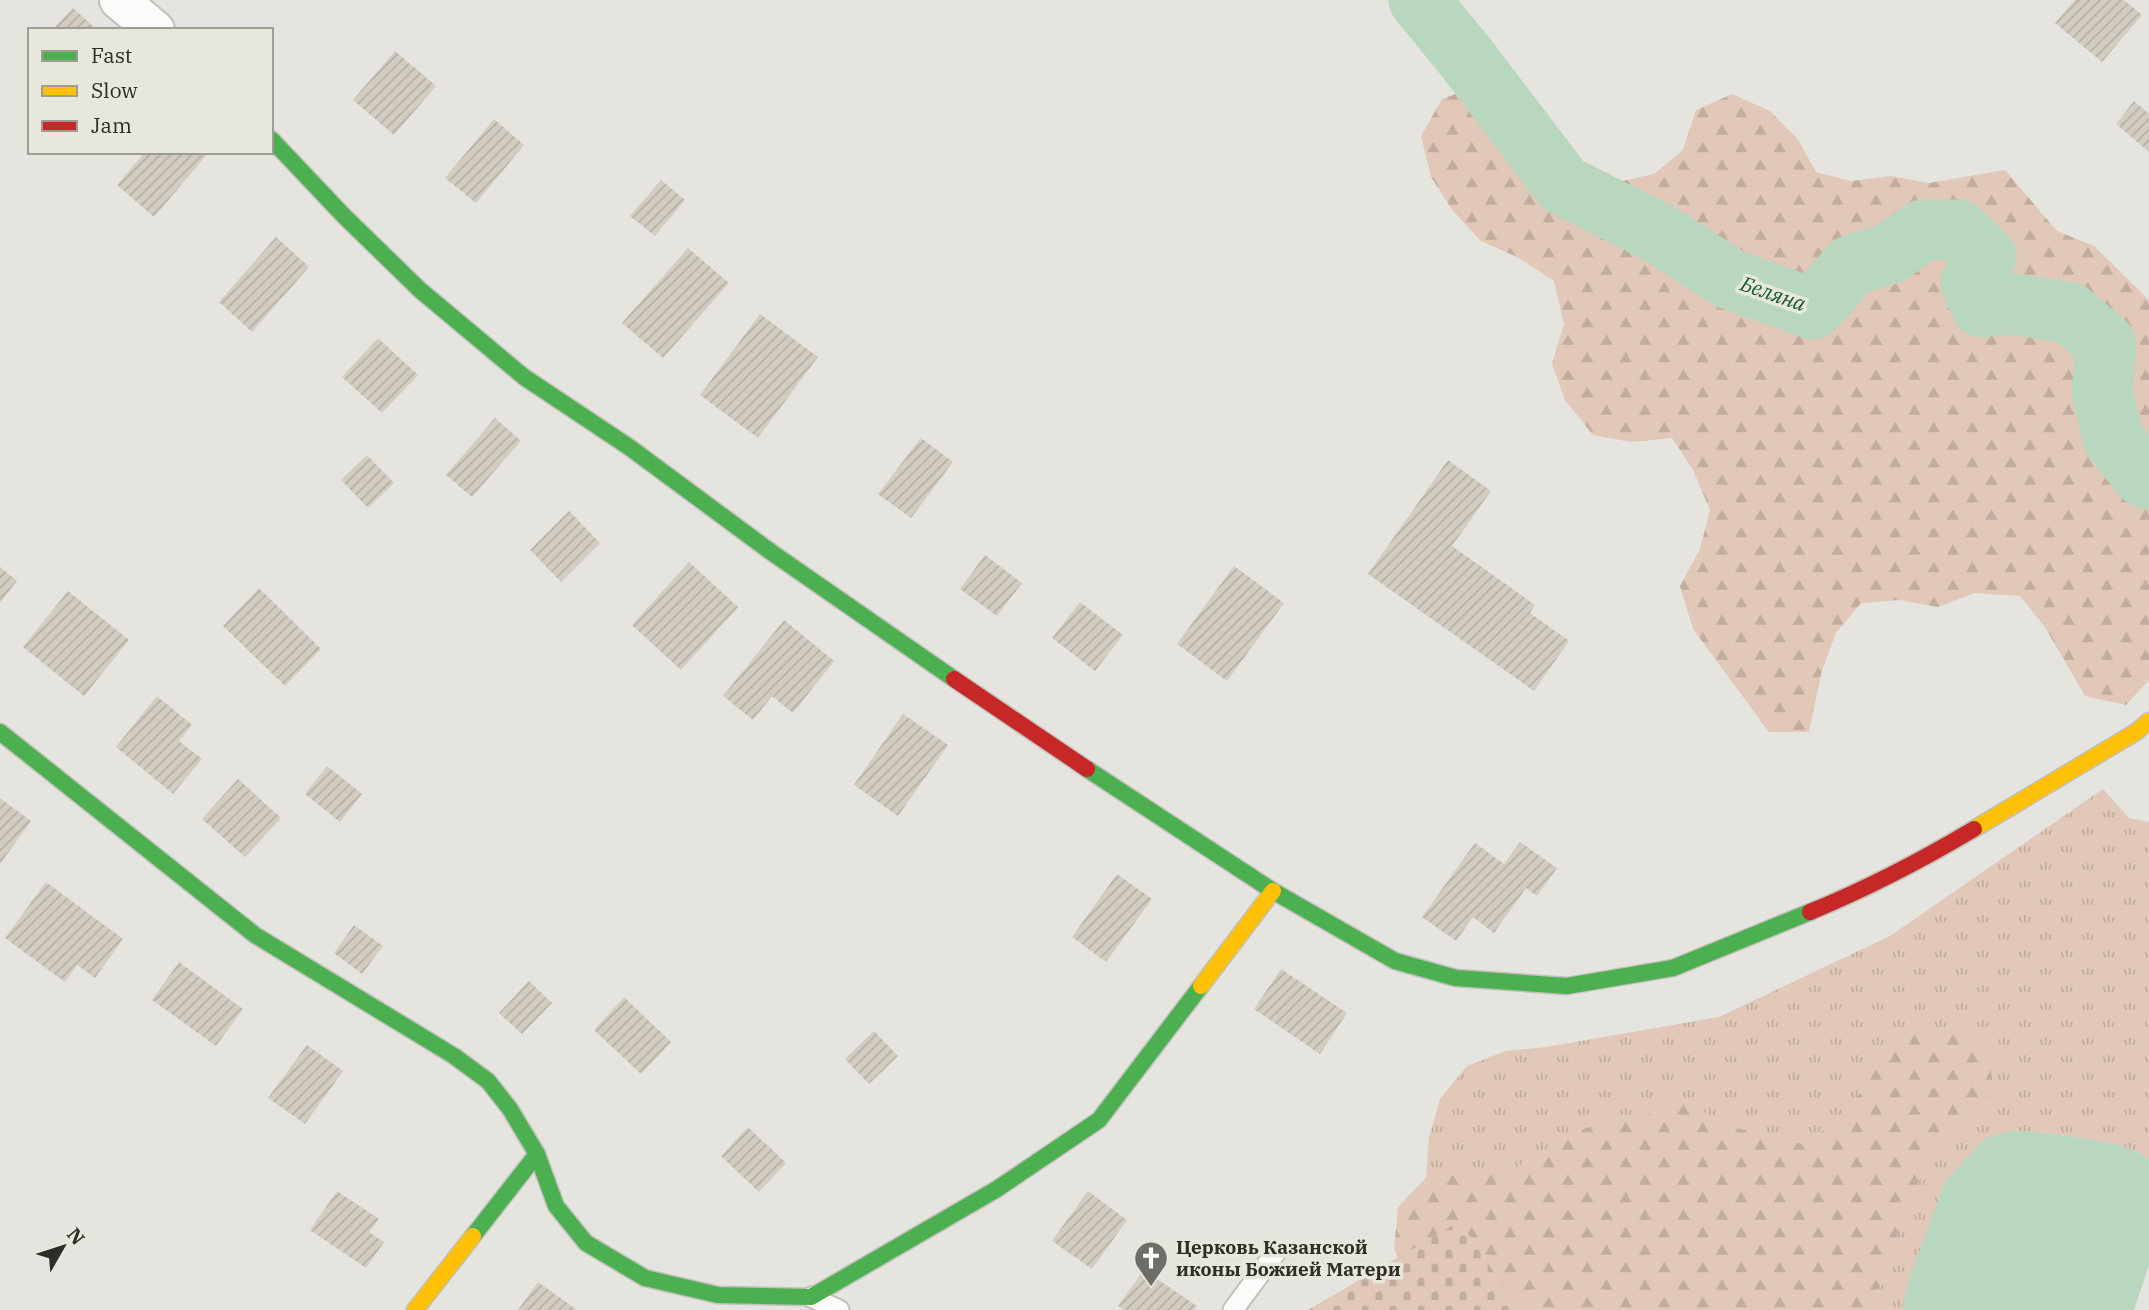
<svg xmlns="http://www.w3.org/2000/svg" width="2149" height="1310" viewBox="0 0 2149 1310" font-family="'IBM Plex Serif',serif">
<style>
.grass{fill:url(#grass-tufts)}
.forest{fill:url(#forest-firs)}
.cemetery{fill:url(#cemetery-stones)}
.water{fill:#b8d7be}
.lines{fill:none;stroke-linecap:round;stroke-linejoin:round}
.river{stroke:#b8d7be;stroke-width:61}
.building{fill:url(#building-hatch)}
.lane-casing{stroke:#c1c1bc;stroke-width:23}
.street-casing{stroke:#c1c1bc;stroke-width:42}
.fast-casing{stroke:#c1c1bc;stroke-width:19}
.slow-casing{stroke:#c1c1bc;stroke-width:19}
.jam-casing{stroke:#c1c1bc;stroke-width:19}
.lane{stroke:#fbfbfa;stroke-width:19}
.street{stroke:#fbfbfa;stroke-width:38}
.fast{stroke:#4caf50;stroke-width:16}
.slow{stroke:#ffc107;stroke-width:16}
.jam{stroke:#c62828;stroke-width:16}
.labels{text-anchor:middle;stroke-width:7;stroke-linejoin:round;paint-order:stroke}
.poi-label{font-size:19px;font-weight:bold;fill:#2e2d29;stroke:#e8e7db;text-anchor:start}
.water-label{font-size:21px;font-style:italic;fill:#145a31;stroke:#e8e7db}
</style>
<defs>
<pattern id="grass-tufts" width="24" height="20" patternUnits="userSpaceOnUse" patternTransform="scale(1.75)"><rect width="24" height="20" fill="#e1c8b8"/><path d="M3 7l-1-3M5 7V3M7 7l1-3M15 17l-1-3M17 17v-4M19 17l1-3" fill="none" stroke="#c1ac9e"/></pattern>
<pattern id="forest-firs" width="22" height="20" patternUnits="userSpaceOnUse" patternTransform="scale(1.75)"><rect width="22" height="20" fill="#e1c8b8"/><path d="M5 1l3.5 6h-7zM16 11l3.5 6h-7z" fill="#c1ac9e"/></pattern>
<pattern id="cemetery-stones" width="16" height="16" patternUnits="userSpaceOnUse" patternTransform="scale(1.75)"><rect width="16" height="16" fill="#e1c8b8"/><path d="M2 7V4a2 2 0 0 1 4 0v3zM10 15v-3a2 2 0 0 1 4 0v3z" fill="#c1ac9e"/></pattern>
<pattern id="building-hatch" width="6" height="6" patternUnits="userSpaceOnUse" patternTransform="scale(1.75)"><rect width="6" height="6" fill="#d2ccc1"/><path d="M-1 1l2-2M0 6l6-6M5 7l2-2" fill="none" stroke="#b5b0a6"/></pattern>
</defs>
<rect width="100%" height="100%" fill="#e5e4de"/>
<!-- grass -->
<path class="grass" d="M2103,789L2129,818L2149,822V1161C2134,1139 2040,1133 2012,1130L1910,1276L1902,1310H1874L1886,1263L1935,1141L1968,1118L1958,1026L1916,1029L1884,1055L1863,1090L1834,1123L1802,1144L1721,1124L1688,1100L1651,1114L1612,1119L1572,1133L1506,1174H1467L1426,1178L1429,1138L1440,1099L1467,1066L1506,1051L1546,1047L1719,1017L1890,936Z"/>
<!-- forest -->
<g class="forest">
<polygon points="1478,86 1514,103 1544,140 1578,166 1614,183 1654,174 1683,150 1696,110 1732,94 1770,111 1797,138 1816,172 1851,181 1891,176 1929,183 2005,170 2057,231 2094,246 2149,300 2149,680 2126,705 2085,696 2045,627 2020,596 1975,593 1938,607 1899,600 1861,603 1836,633 1822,670 1809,732 1769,732 1693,629 1680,586 1700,549 1710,510 1693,470 1672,438 1631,442 1593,435 1565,400 1552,364 1564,324 1554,281 1519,258 1481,241 1453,211 1431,177 1421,136 1442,99"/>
<polygon points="1958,1026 1989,1050 1993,1089 1968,1118 1935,1141 1886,1263 1874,1310 1430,1310 1410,1285 1394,1249 1398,1207 1426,1178 1467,1174 1506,1174 1572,1133 1612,1119 1651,1114 1688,1100 1721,1124 1802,1144 1834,1123 1863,1090 1884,1055 1916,1029"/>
</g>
<!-- cemetery -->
<polygon class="cemetery" points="1460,1222 1519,1310 1308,1310 1459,1222"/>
<!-- water -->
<path class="water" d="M2012,1130C2040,1133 2135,1139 2149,1161V1265L2134,1310H1902L1910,1276L1945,1182L1984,1139Z"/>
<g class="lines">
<!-- river -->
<polyline class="river" points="1419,0 1468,60 1563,185 1660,234 1730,279 1813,309 1852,265 1889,254 1923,230 1958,230 1986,256 1971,283 1982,307 2012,304 2070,313 2106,344 2102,393 2114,440 2143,476 2149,479"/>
</g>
<!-- building -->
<g class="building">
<polygon points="2075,0 2124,0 2142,15 2102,62 2055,23"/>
<polygon points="73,8 97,30 52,30"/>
<polygon points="395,51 436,86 394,135 353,100"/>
<polygon points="2134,101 2149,114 2149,152 2116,124"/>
<polygon points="494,119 524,145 476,203 445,178"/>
<polygon points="145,152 209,152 154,217 117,185"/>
<polygon points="661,180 685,200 655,236 630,216"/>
<polygon points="276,237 309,267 252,332 219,302"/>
<polygon points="688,248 729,283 663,358 622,323"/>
<polygon points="760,314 818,357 758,438 700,395"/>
<polygon points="378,338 418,375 382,413 342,377"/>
<polygon points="495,418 521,441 472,497 446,475"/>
<polygon points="921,438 953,462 911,518 878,494"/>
<polygon points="367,455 394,483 368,508 341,480"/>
<polygon points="1448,460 1491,491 1452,546 1535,605 1530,613 1569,641 1534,691 1368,574"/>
<polygon points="569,511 600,543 561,582 530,550"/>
<polygon points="985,555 1022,583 997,616 960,589"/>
<polygon points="689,562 738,607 681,670 632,625"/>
<polygon points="1234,566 1284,603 1227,681 1177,644"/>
<polygon points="0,567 17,581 0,603"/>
<polygon points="259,588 321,649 285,686 223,626"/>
<polygon points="68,591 129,640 84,696 23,647"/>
<polygon points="1080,602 1123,635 1095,671 1052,638"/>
<polygon points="784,620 834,661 793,713 772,696 753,720 723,696"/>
<polygon points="157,696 192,725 179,741 202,759 173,794 116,747"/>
<polygon points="903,714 948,745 898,816 854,785"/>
<polygon points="327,766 362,794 340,822 305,794"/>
<polygon points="238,779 281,818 245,857 202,819"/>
<polygon points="0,798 31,821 0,864"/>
<polygon points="1520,842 1557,868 1537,896 1526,888 1494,933 1473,917 1456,941 1422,917 1475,843 1504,864"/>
<polygon points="1117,874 1152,899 1106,962 1072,937"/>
<polygon points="46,882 123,939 95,978 77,965 65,982 5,938"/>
<polygon points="354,925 383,946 362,974 334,953"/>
<polygon points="179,962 243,1009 216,1046 152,1000"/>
<polygon points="1281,969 1347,1013 1320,1054 1254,1009"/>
<polygon points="529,981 552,1003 522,1034 499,1013"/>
<polygon points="624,997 671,1042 641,1074 594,1030"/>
<polygon points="874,1031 898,1056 869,1084 845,1059"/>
<polygon points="307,1045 343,1071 305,1124 268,1098"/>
<polygon points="748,1127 786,1163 759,1192 721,1156"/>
<polygon points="337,1191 379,1219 369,1232 384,1242 366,1268 310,1230"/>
<polygon points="1088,1191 1127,1220 1092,1269 1052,1241"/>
<polygon points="1144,1270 1197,1306 1194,1310 1124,1310 1118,1306"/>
<polygon points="538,1282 577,1310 518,1310"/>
</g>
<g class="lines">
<!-- lane casing -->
<g class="lane-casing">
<g id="lane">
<polyline points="811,1297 839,1310"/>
<polyline points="1233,1310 1276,1252"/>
</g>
</g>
<!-- street casing -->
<g class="street-casing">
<polyline id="street" points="119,0 155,30"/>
</g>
<!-- fast casing -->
<g class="fast-casing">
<g id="fast">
<polyline points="271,139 344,216 420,290 524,377 629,447 771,552 954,679"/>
<polyline points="0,732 255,935 454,1056 488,1081 510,1109 537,1154 473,1236"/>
<polyline points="1087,769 1273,891 1395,961 1456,978 1567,986 1673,968 1810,912"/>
<polyline points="537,1154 556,1206 586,1243 645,1278 718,1295 811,1297 997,1189 1099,1120 1201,986"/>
</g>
</g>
<!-- slow casing -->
<g class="slow-casing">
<g id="slow">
<polyline points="1974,829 2136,732 2149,721"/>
<polyline points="1201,986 1273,891"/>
<polyline points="415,1310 473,1236"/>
</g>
</g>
<!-- jam casing -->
<g class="jam-casing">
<g id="jam">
<polyline points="954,679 1087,769"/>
<path d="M1810,912C1866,889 1922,860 1974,829"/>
</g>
</g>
<!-- lane -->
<use href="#lane" class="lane"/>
<!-- street -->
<use href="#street" class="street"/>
<!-- fast -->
<use href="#fast" class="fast"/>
<!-- slow -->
<use href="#slow" class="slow"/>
<!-- jam -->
<use href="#jam" class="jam"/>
</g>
<!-- icons -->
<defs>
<g id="church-pin" transform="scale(1.75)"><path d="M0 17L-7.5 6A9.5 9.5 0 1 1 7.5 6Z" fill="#6e6d68" stroke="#e8e7db"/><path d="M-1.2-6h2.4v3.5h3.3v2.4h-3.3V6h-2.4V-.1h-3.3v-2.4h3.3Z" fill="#fff"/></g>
</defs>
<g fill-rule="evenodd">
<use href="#church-pin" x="1151" y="1258"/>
</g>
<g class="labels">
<!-- poi labels -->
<g class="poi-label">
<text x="1176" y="1254">Церковь Казанской<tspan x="1176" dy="22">иконы Божией Матери</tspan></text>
</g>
<!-- water labels -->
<g class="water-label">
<text transform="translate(1773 294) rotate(19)" y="7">Беляна</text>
</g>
</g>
<!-- legend -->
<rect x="28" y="28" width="245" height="126" fill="#e8e7db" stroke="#9e9d94" stroke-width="2"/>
<rect x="42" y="51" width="35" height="10" fill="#4caf50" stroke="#9e9d94" stroke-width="2"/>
<text x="91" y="63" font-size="21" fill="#2e2d29">Fast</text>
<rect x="42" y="86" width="35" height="10" fill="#ffc107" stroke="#9e9d94" stroke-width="2"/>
<text x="91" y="98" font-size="21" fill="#2e2d29">Slow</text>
<rect x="42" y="121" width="35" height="10" fill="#c62828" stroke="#9e9d94" stroke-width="2"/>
<text x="91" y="133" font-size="21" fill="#2e2d29">Jam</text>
<!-- north arrow -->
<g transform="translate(63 1247) rotate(51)" stroke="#e8e7db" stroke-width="5" paint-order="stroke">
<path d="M0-5L12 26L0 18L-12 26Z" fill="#2e2d29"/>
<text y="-10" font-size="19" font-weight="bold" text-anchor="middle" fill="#2e2d29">N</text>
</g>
</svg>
